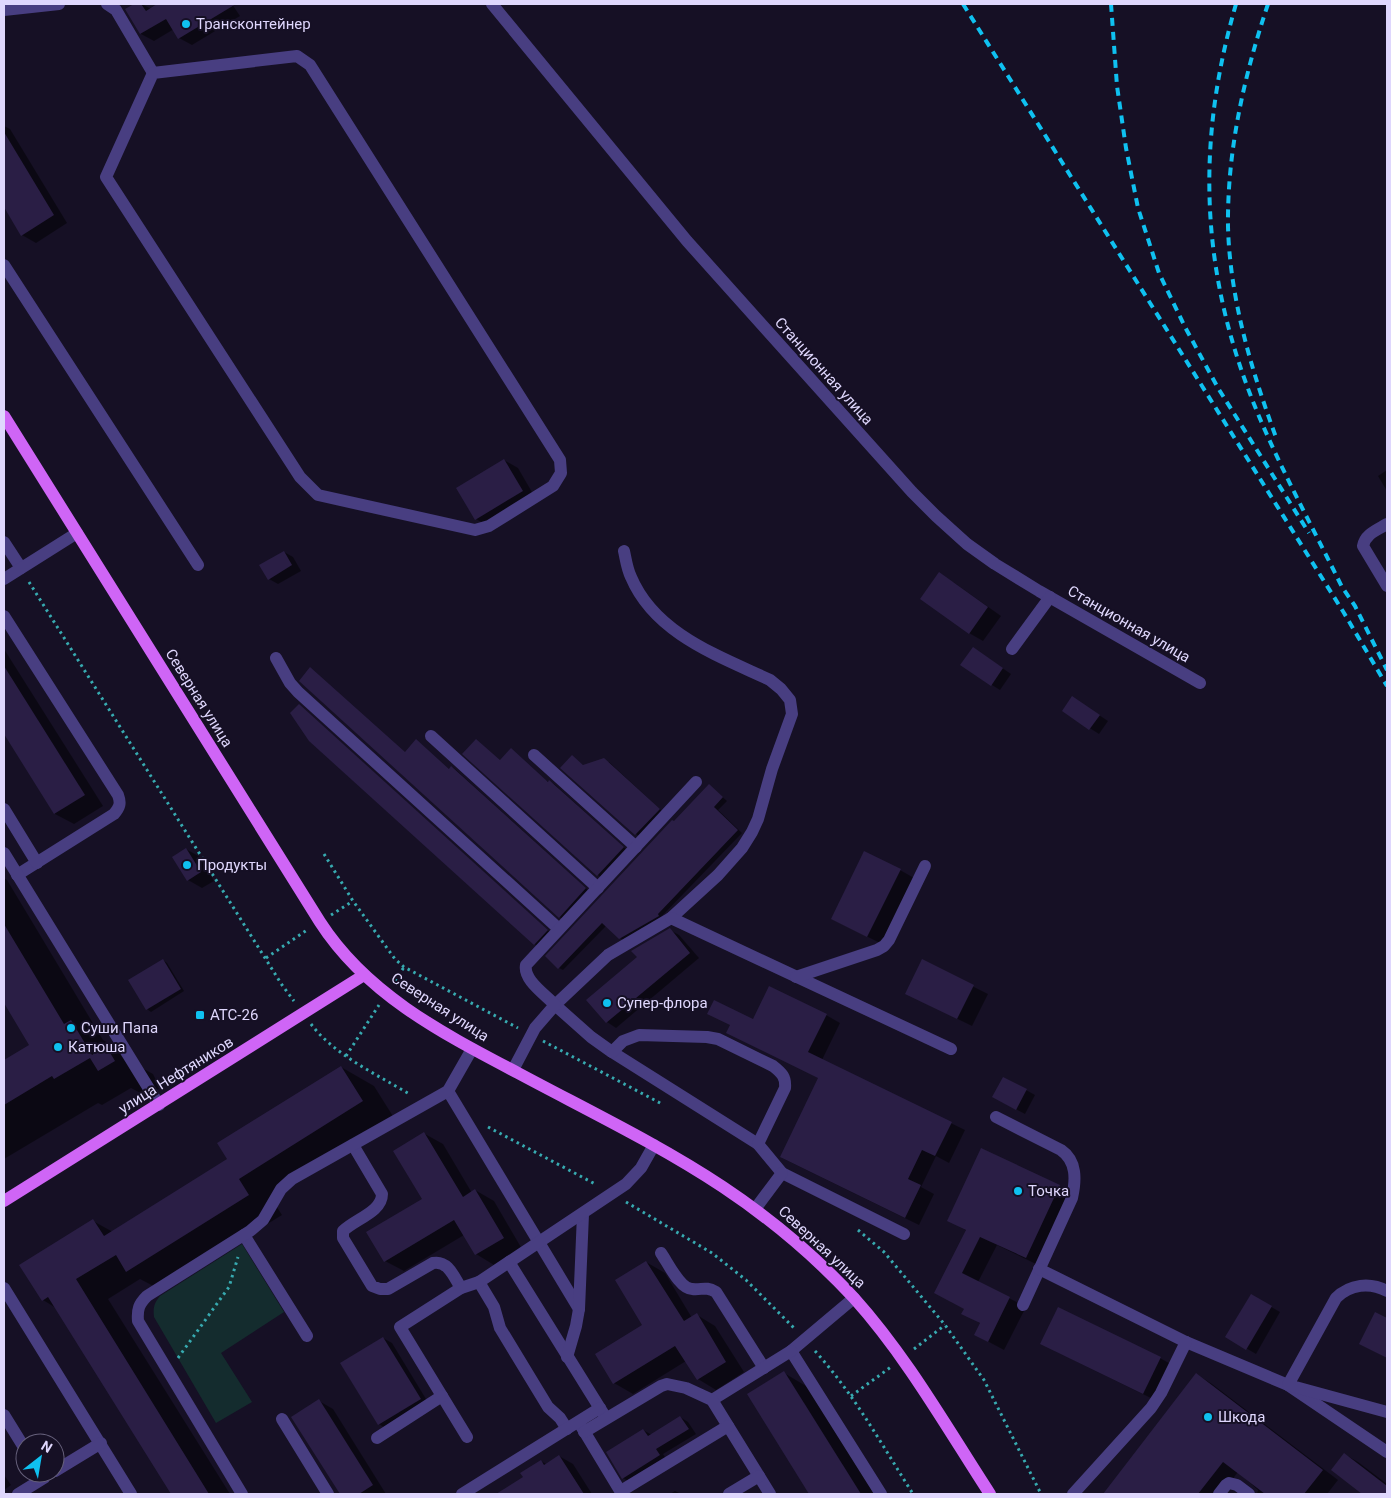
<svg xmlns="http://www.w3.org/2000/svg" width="1391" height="1498" viewBox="0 0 1391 1498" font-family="Roboto,sans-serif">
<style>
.green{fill:#142c2e}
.shadow{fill:#0007}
.building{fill:#2a1e45}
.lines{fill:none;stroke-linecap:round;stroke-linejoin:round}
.path{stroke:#37aab0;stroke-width:3;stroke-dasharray:2.5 4;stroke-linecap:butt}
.minor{stroke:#483e81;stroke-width:12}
.major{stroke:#cf65f6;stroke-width:12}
.rail{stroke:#0fc1f0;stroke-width:4;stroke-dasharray:8 6;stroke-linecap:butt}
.poi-dot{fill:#0fc1f0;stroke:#161025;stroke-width:2}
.labels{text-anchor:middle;stroke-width:4;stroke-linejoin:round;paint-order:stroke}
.poi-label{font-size:15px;fill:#dfd7fd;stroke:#161025;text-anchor:start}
.street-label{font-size:15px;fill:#dfd7fd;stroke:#161025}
</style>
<rect width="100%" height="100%" fill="#161025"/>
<!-- green -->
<path class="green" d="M242,1244L284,1312L221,1353L252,1402L216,1423L154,1317C153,1308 154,1303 160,1296Z"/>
<!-- shadow -->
<g class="shadow">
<polygon points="137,4 142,4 151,9 161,4 232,4 240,16 192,45 179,38 174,29 154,41 141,34 127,10"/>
<polygon points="4,126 10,129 67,223 36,243 22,235 4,205"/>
<polygon points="504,460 518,468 536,499 490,527 476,519"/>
<polygon points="1387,470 1387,491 1378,476"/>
<polygon points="284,552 293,557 301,571 278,584 269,579"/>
<polygon points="953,582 1001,616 983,641 969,633"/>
<polygon points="4,649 103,806 74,824 55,814 4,732"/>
<polygon points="982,654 1011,674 1000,690 992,685"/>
<polygon points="1081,703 1108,721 1099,734 1063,711"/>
<polygon points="299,706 551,933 538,946 534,944"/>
<polygon points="476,740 501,761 554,784 627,850 602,878 598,875 464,753"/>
<polygon points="420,743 450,770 452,767 456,770 589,891 564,919 559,917 405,753"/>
<polygon points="572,756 584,766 609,762 663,812 640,837 636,834 562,768"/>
<polygon points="710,786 727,801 718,810 742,833 661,917 624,941 606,926 563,970 559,968 674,822"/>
<polygon points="186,849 200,857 214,881 202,888 188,880"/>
<polygon points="900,870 914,878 882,944 832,919"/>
<polygon points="4,878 7,880 103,1040 117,1048 122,1057 153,1074 160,1088 146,1096 131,1088 102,1105 98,1103 4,1159 4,1061 30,1045 4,1001"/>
<polygon points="670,930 679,935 699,958 616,1028 607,1022 588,1000"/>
<polygon points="163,960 167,963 184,991 151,1012 147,1009"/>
<polygon points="922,961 988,994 972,1026 907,994"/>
<polygon points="826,1015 840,1023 822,1060 965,1130 949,1163 936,1156 921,1187 934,1194 919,1225 782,1158 819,1078 754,1020"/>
<polygon points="341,1067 374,1086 396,1121 271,1198 282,1215 161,1290 140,1279 108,1299 230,1494 172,1494 56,1308 43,1300 93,1221 113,1232 229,1160"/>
<polygon points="1026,1090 1035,1095 1025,1114 1002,1102"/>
<polygon points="425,1134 443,1144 472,1193 475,1190 494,1201 522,1249 494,1265 476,1254 464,1235 404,1271 385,1261 423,1200"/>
<polygon points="982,1149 1076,1196 1042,1267 997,1245 978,1282 1026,1307 1004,1350 976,1335 981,1324 963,1313 965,1309 951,1302 967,1231 948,1220"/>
<polygon points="646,1262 665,1273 692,1318 697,1315 715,1326 744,1372 716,1390 698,1379 686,1361 633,1394 614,1383 644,1325"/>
<polygon points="1251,1295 1280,1312 1256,1354 1227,1337"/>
<polygon points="1376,1314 1387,1320 1387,1358 1361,1344"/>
<polygon points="383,1338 392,1343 429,1404 388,1430 379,1424 342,1363"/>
<polygon points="1055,1351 1160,1358 1174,1366 1157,1401"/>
<polygon points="784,1373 823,1396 885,1494 811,1494 749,1395"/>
<polygon points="1196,1374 1212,1384 1338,1480 1327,1494 1257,1494 1258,1490 1238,1472 1221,1494 1104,1494"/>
<polygon points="319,1401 333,1409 386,1494 341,1494 293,1417"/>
<polygon points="680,1417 688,1422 696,1434 663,1454 667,1460 631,1483 623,1478 643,1430 652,1435"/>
<polygon points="1344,1454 1358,1462 1387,1484 1387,1494 1364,1494 1332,1470"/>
<polygon points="559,1456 573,1464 592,1494 498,1494 524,1478 541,1461 546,1464"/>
<polygon points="4,1475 11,1485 4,1490"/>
<polygon points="675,1491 681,1494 670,1494"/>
</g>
<!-- building -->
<g class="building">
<polygon points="134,4 141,4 146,11 157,4 236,4 178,39 166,19 140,34 125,9"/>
<polygon points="4,132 54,215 21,236 4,207"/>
<polygon points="504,459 523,491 475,520 456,488"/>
<polygon points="284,551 292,565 268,580 259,565"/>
<polygon points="939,572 988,607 969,634 920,599"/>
<polygon points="973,647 1003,668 991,686 960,665"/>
<polygon points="4,666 85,795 54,814 4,734"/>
<polygon points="310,667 405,752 416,739 449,769 451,766 586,888 559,918 299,681"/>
<polygon points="1072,696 1100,715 1089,730 1062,711"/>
<polygon points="299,704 548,930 534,945 309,741 290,713"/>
<polygon points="476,739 500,760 511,748 548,782 549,780 624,847 597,876 462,754"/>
<polygon points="572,755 583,765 604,758 660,809 635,835 560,768"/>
<polygon points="709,784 723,797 714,807 738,830 658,914 659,916 619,939 602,923 558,969 545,956 672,820 674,821"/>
<polygon points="186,848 201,872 187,881 172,857"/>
<polygon points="864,851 901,869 867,937 831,919"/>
<polygon points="4,924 64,1024 71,1020 92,1055 106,1046 115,1061 98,1071 90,1058 54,1079 52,1076 4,1105 4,1060 29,1045 4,1003"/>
<polygon points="670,928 690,953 606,1023 586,1000 637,957 631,951"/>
<polygon points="163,959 181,989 146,1010 128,980"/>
<polygon points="922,959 974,985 957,1019 905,994"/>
<polygon points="769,986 827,1014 808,1052 952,1122 935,1156 922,1150 908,1179 921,1185 905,1218 780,1157 818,1078 726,1033 730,1025 707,1014 714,1000 753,1019"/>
<polygon points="341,1066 363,1101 239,1179 249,1195 126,1272 116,1255 76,1279 209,1494 171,1494 48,1297 42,1301 19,1265 93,1219 104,1236 227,1159 217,1143"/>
<polygon points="1003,1077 1027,1089 1016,1110 992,1097"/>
<polygon points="424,1132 463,1197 475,1189 504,1238 475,1255 454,1220 384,1262 366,1232 422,1199 393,1151"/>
<polygon points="981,1148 1060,1185 1026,1258 980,1237 962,1273 1010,1297 988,1342 974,1335 980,1323 961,1314 964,1309 934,1293 966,1230 947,1221"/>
<polygon points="646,1261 684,1321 697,1313 726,1362 697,1380 675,1346 613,1384 595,1354 642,1325 615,1280"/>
<polygon points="1251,1294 1272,1306 1246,1350 1225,1337"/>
<polygon points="1058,1307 1161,1357 1143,1394 1040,1344"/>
<polygon points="1375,1312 1387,1318 1387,1358 1359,1344"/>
<polygon points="383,1337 421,1399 378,1425 340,1363"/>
<polygon points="784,1371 861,1494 809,1494 747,1394"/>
<polygon points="1196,1373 1323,1470 1304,1494 1265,1494 1223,1462 1198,1494 1103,1494"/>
<polygon points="319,1399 373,1485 359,1494 340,1494 291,1417"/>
<polygon points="680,1416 689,1429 656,1449 660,1455 622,1479 606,1452 643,1429 648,1436"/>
<polygon points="1344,1453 1387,1486 1387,1494 1362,1494 1331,1470"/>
<polygon points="559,1455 584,1494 496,1494 523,1477 520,1473 541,1460 544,1465"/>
</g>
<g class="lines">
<!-- path -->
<g class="path">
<polyline points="29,582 282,985 294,1001"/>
<polyline points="324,854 353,901 395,959 404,967 518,1028"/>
<polyline points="331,915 353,901"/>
<polyline points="266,958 307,930"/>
<polyline points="395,981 404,967"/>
<path d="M311,1024C334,1055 378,1075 411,1095"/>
<polyline points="543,1041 662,1104"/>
<polyline points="346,1056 379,1005"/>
<polyline points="488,1127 597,1185"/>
<polyline points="626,1202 712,1253 746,1280 794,1328"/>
<polyline points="858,1230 884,1252 945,1325 984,1380 1041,1494"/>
<polyline points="914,1349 945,1325"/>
<path d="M815,1351C854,1394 882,1445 913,1494"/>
<polyline points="178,1358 229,1287 238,1257"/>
<polyline points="851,1396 891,1367"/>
</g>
<!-- minor -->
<g class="minor">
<polyline points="107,4 116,10 153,73"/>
<polyline points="492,4 687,241 912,492 936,516 967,544 995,564 1039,591 1200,683"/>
<polyline points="4,10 59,4"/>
<polygon points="297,56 310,65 560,460 561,473 553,486 489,526 475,530 318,495 300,477 106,177 153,73"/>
<polyline points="4,265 198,565"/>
<path d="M1387,524C1377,530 1365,534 1363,546L1387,586"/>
<polyline points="4,542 21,568"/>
<path d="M624,551C626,560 627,569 631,577C655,634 719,656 770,680L781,689L790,700L792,714L772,769L758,819L752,832L742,848L718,875L671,918L608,955L555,1005L591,1037L612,1052L758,1144L782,1173L904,1234"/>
<polyline points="4,579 77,533"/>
<path d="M4,616L118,795C121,803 120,807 114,814L17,875"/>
<polyline points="1012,649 1050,597"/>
<polyline points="276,658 290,683 298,692 559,929"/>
<polyline points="431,736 598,888"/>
<polyline points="534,755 636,847"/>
<polyline points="4,809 37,863"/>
<polyline points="4,853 159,1105"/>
<polyline points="671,918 951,1049"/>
<polyline points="796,977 877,950 884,946 889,940 925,866"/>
<path d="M612,1052L623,1041L639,1035L707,1037L718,1039L773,1066C782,1073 786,1077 785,1088L758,1144"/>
<path d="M513,1070L535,1028L555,1005C545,994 523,980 526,965L696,782"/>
<polyline points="448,1091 579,1309"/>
<path d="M996,1117L1061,1150C1077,1161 1076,1180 1072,1198L1023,1305"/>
<path d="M353,1145L382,1194C382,1212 355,1219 343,1231V1238L372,1286L380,1289H388L433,1263C448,1260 454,1277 461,1288"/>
<polyline points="755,1209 782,1173"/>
<polyline points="244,1235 307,1336"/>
<path d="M661,1253C668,1263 680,1289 692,1289C703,1290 705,1286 716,1292L764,1368"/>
<polyline points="509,1262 606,1418"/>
<polyline points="1039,1269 1186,1342 1288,1385 1387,1452"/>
<polyline points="479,1282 494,1307 500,1328 548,1407 560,1418 567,1429"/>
<polyline points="4,1288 131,1494"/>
<path d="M1387,1291C1370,1282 1350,1284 1336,1298L1288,1385L1387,1412"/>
<polyline points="854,1298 791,1351 881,1494"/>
<polyline points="567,1357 576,1326 579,1309 583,1214"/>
<polyline points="712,1400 791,1351"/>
<polyline points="4,1415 25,1449"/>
<polyline points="282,1419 328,1494"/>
<polyline points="581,1426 622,1494"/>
<polyline points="584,1432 661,1386 667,1384 686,1388 712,1400 770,1494"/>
<polyline points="467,1437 400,1327 461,1288 479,1282 626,1184 641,1168 654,1145"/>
<polyline points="377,1438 442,1396"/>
<polyline points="55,1471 101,1443"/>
<polyline points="621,1491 728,1426"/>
<polyline points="18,1494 44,1478 41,1473"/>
<path d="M242,1494L138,1321C137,1309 139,1304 147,1296L250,1231L263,1220L281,1189L292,1179L448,1091L472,1049"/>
<polyline points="462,1494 600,1408"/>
<polyline points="729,1494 759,1476"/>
<polyline points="1073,1494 1151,1408 1161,1393 1186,1342"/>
<polyline points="1219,1494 1226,1485 1229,1483 1237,1485 1249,1494"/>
</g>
<!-- major -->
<g class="major">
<path d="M4,416L320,922C367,995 444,1034 518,1073C587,1110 658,1144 723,1187C771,1219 815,1256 854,1298C907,1357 947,1428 990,1494"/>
<polyline points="4,1201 364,975"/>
</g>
<!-- rail -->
<g class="rail">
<polyline points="963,4 1344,613 1387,686"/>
<polyline points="1111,4 1117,86 1126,148 1138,208 1159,273 1185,327 1218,388 1309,533"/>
<path d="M1236,4C1194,149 1201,281 1261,421C1285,477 1315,532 1342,587L1355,606L1387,670"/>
<path d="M1268,4C1244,76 1227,151 1228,227C1230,300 1252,372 1277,440"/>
</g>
</g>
<!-- markers -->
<g class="poi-dot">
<circle cx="186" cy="24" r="5"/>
<circle cx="187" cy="865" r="5"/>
<circle cx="607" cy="1003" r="5"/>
<rect x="195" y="1010" width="10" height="10" rx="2.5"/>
<circle cx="71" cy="1028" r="5"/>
<circle cx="58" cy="1047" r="5"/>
<circle cx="1018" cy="1191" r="5"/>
<circle cx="1208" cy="1417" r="5"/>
</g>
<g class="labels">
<!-- poi labels -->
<g class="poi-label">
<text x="196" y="29">Трансконтейнер</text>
<text x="197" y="870">Продукты</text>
<text x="617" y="1008">Супер-флора</text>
<text x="210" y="1020">АТС-26</text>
<text x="81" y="1033">Суши Папа</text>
<text x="68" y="1052">Катюша</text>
<text x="1028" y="1196">Точка</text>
<text x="1218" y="1422">Шкода</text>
</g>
<!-- street labels -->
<g class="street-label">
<text transform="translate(824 371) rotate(48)" y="5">Станционная улица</text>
<text transform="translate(1129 624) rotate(30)" y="5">Станционная улица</text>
<text transform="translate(199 698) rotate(58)" y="5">Северная улица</text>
<text transform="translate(440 1007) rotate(33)" y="5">Северная улица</text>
<text transform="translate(176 1075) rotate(-32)" y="5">улица Нефтяников</text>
<text transform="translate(822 1247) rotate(43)" y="5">Северная улица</text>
</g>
</g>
<!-- border -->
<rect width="1391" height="1498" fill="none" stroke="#dfd7fd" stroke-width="10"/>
<!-- north arrow -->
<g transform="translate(40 1458) rotate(31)"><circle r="24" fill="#161025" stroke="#66607b"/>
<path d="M0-4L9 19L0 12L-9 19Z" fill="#0fc1f0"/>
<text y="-8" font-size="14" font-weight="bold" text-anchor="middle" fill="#dfd7fd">N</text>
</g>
</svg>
